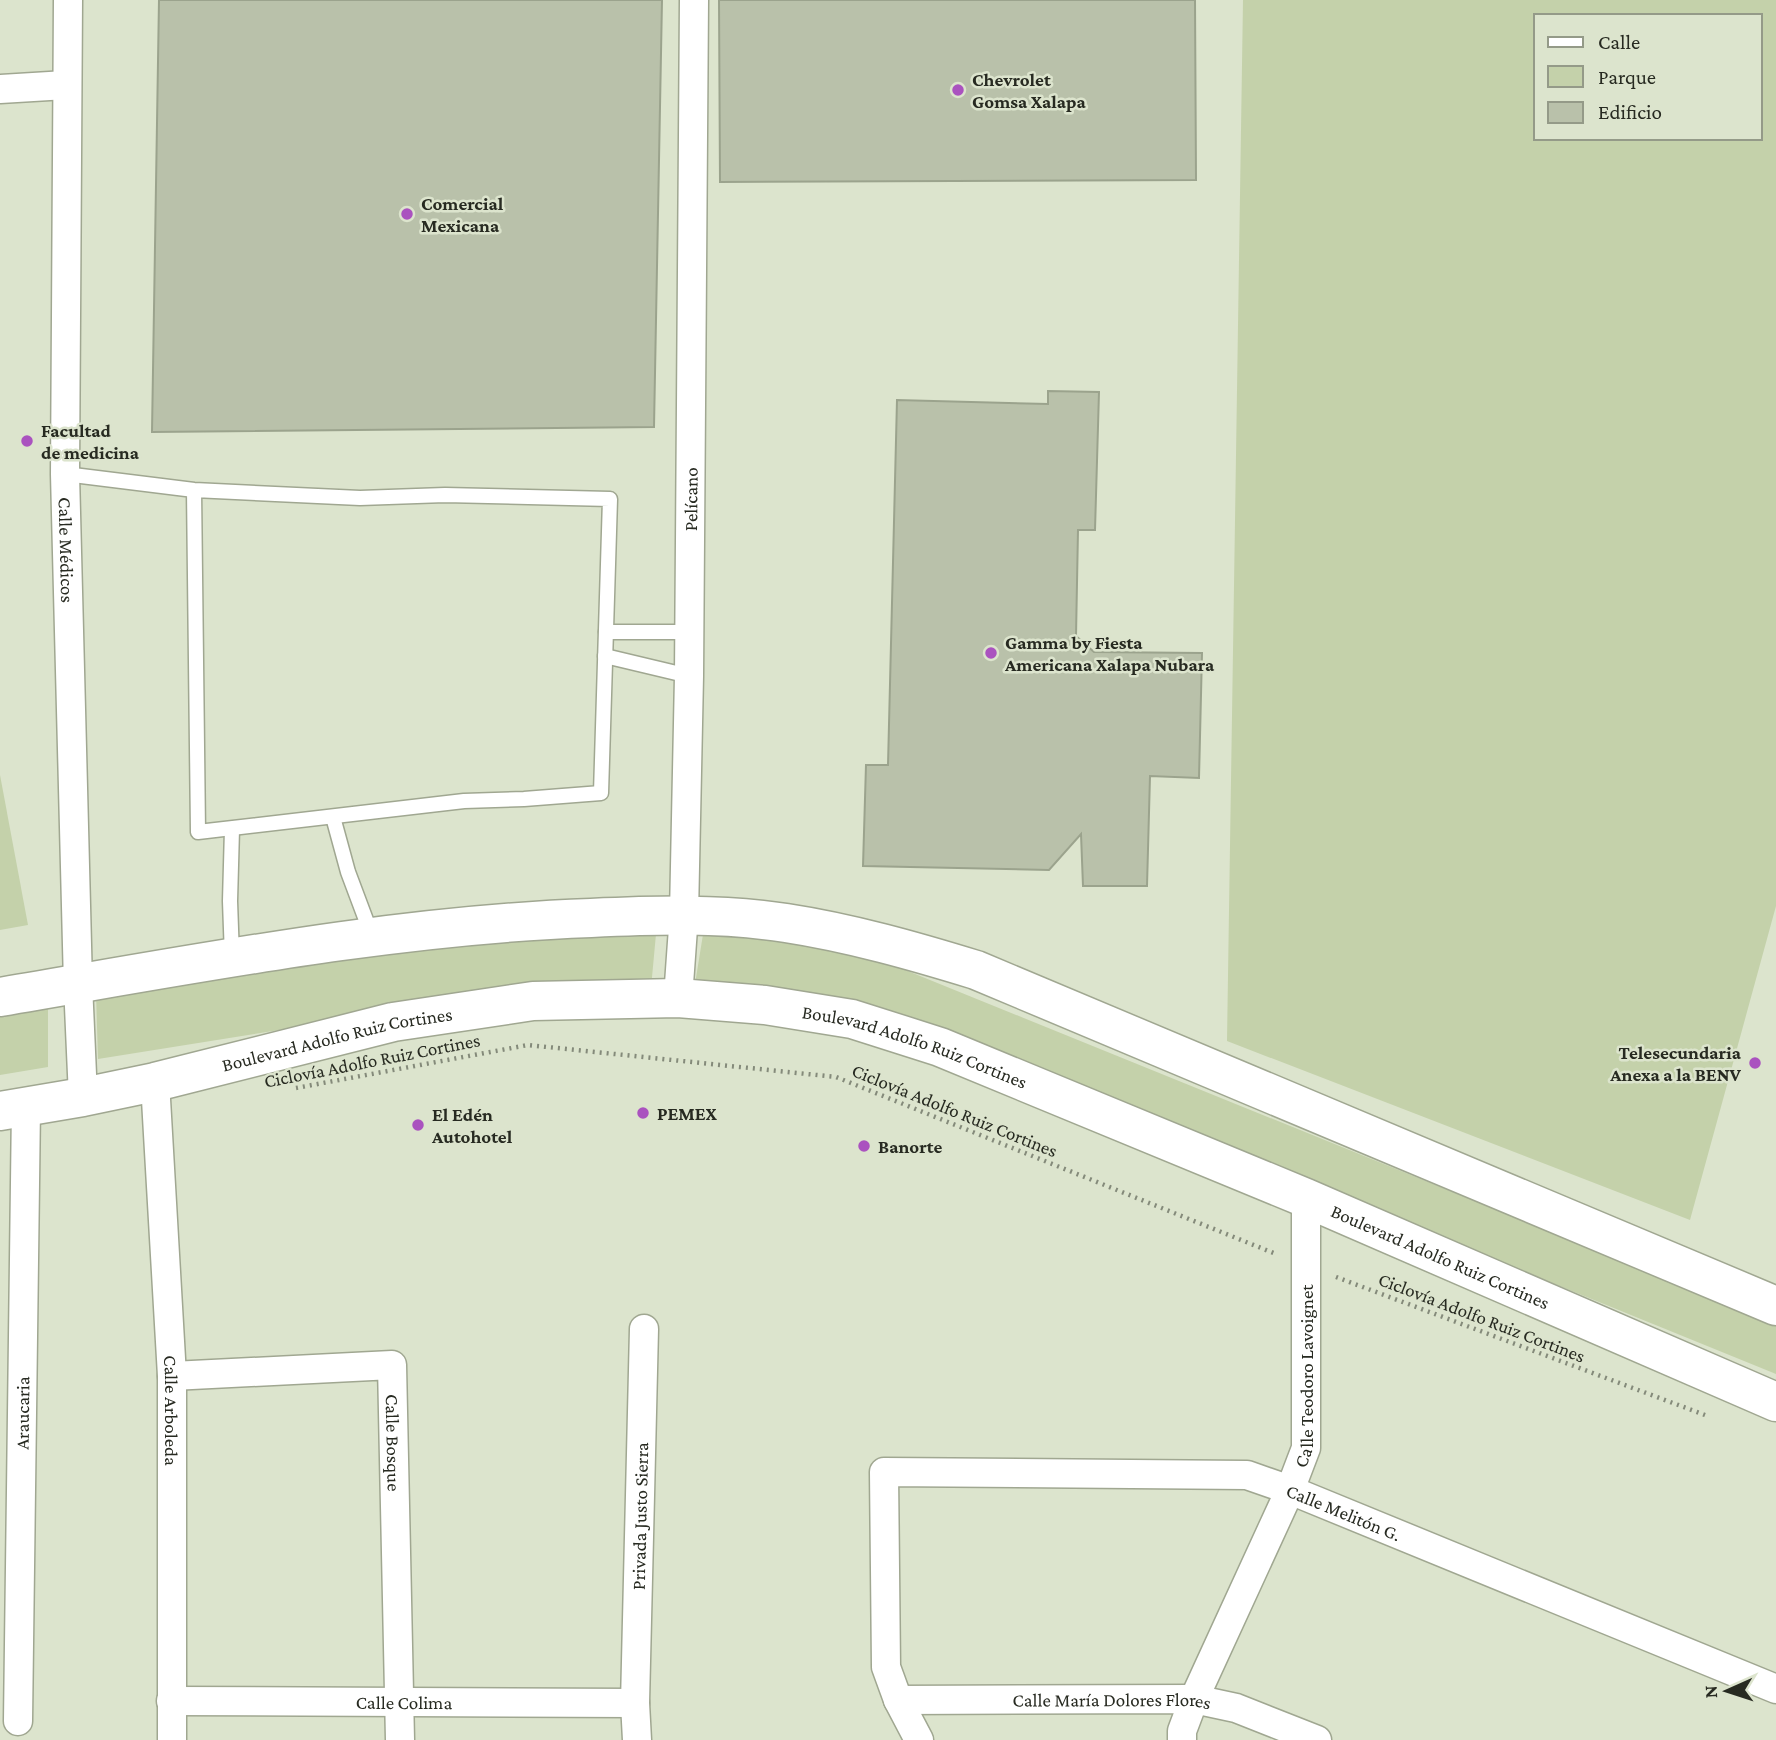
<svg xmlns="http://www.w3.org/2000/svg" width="1776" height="1740" viewBox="0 0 1776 1740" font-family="'Crimson Pro',serif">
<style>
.green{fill:#c4d1aa;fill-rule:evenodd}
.building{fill:#b9c1aa;stroke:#9ba38d;stroke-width:2}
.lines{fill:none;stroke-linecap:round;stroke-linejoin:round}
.service-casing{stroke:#a0a791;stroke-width:17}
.minor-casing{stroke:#a0a791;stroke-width:31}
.secondary-casing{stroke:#a0a791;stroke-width:41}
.path{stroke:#848a7a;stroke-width:4.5;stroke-dasharray:2 5;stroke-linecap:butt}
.service{stroke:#fff;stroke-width:14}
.minor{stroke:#fff;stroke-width:28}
.secondary{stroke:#fff;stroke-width:38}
.poi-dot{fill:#aa52bf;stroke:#dce4cd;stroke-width:2.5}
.labels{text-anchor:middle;stroke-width:5;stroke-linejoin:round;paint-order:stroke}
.poi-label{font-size:19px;font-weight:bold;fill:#272a21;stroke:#dce4cd;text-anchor:start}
.street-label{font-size:19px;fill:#272a21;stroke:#dce4cd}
</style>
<rect width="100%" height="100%" fill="#dce4cd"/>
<!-- green -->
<g class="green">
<path d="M1243,0H1776V906L1690,1220L1227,1041ZM1536,16H1760V138H1536Z"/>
<polygon points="0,775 28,925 0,930"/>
<polygon points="705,922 893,965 1776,1323 1776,1374 881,1010 695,984"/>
<polygon points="495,930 656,934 651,988 505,994 98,1059 96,993"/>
<polygon points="48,1002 48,1067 0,1075 0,1010"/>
</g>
<!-- building -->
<g class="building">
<polygon points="159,0 662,0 654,427 152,432"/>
<polygon points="719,0 1195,0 1196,180 720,182"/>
<polygon points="1048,391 1099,392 1095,530 1078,530 1076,636 1094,652 1202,653 1199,778 1150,776 1147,886 1083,886 1081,834 1049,870 863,866 866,765 888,765 897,400 1048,404"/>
</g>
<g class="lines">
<!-- service casing -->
<g class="service-casing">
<g id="service">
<polyline points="65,474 194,490 360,498 445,495 610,499 601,793 524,799 464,801 198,832 194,490"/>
<polyline points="606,632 690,632"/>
<polyline points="605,656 689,676"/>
<polyline points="333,817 348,872 372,936"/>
<polyline points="232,829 230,901 232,957"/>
</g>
</g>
<!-- minor casing -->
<g class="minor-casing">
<g id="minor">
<path id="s1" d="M68,0L65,474L78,984L83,1097"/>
<polyline points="0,89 66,85"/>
<path id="s2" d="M678,998L684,914L689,676L694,0"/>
<path id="s3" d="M155,1082L172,1376V1740"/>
<path id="s4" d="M172,1376L392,1365L400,1740"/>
<path id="s5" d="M898,1700L1194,1699L1236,1708L1317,1740"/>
<path id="s6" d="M171,1701L635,1703"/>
<path id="s7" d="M18,1721L26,1106"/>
<path id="s8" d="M637,1740L635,1703L644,1329"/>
<path id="s9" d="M919,1740L898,1700L886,1667L884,1472L1247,1475L1290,1490L1776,1689"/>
<path id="s10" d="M1182,1740V1731L1194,1699L1290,1490L1306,1448V1198"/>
</g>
</g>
<!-- secondary casing -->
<g class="secondary-casing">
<g id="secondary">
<path d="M0,997C196,964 393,925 591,918C656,915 722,913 786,923C851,933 914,951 976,970L1776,1306"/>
<path id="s11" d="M0,1111L83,1097L155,1082L393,1022L533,1001L678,998L765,1005L852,1019L940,1047L1306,1198L1776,1402"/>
</g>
</g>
<!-- path -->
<g class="path">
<polyline points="296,1088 528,1045 836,1077 1276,1254"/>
<polyline points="1336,1277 1705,1415"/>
</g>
<!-- service -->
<use href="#service" class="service"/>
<!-- minor -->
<use href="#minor" class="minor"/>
<!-- secondary -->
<use href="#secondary" class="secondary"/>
</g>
<!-- markers -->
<g class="poi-dot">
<circle cx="958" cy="90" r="7"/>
<circle cx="407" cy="214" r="7"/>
<circle cx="27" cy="441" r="7"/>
<circle cx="991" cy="653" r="7"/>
<circle cx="1755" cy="1063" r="7"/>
<circle cx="643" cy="1113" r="7"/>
<circle cx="418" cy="1125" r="7"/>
<circle cx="864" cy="1146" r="7"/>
</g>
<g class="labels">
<!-- poi labels -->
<g class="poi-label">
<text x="972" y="86">Chevrolet<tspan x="972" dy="22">Gomsa Xalapa</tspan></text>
<text x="421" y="210">Comercial<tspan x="421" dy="22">Mexicana</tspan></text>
<text x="41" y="437">Facultad<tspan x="41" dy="22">de medicina</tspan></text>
<text x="1005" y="649">Gamma by Fiesta<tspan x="1005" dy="22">Americana Xalapa Nubara</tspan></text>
<text x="1741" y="1059" text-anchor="end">Telesecundaria<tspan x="1741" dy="22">Anexa a la BENV</tspan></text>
<text x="657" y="1120">PEMEX</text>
<text x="432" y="1121">El Edén<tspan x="432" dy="22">Autohotel</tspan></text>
<text x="878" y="1153">Banorte</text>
</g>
<!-- street labels -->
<g class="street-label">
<text dy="7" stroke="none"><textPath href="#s2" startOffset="499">Pelícano</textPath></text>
<text dy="7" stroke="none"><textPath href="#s1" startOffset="550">Calle Médicos</textPath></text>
<text dy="7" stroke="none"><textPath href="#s11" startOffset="345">Boulevard Adolfo Ruiz Cortines</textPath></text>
<text dy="7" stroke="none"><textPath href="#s11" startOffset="933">Boulevard Adolfo Ruiz Cortines</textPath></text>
<text transform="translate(372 1060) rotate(-11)" y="7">Ciclovía Adolfo Ruiz Cortines</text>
<text transform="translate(955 1110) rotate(22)" y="7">Ciclovía Adolfo Ruiz Cortines</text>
<text dy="7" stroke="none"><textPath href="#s11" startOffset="1500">Boulevard Adolfo Ruiz Cortines</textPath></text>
<text transform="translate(1482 1317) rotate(21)" y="7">Ciclovía Adolfo Ruiz Cortines</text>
<text dy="7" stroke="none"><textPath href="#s10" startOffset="390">Calle Teodoro Lavoignet</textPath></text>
<text dy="7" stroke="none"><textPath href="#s3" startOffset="329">Calle Arboleda</textPath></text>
<text dy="7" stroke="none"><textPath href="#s7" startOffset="308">Araucaria</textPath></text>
<text dy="7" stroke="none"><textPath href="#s4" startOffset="298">Calle Bosque</textPath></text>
<text dy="7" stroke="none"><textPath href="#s9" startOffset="742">Calle Melitón G.</textPath></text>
<text dy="7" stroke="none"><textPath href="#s8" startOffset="224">Privada Justo Sierra</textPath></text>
<text dy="7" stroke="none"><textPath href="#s5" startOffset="214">Calle María Dolores Flores</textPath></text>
<text dy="7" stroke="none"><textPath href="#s6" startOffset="233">Calle Colima</textPath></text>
</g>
</g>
<!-- legend -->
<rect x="1534" y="14" width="228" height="126" fill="#dce4cd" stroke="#949a88" stroke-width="2"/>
<rect x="1548" y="37" width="35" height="10" fill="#ffffff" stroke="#949a88" stroke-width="2"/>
<text x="1598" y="49" font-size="21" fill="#272a21">Calle</text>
<rect x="1548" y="66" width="35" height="21" fill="#c4d1aa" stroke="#949a88" stroke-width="2"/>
<text x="1598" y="84" font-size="21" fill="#272a21">Parque</text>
<rect x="1548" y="102" width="35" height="21" fill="#b9c1aa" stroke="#949a88" stroke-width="2"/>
<text x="1598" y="119" font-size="21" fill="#272a21">Edificio</text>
<!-- north arrow -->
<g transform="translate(1727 1691) rotate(267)" stroke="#dce4cd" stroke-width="5" paint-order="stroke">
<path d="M0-5L12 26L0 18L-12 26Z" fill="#272a21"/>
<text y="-10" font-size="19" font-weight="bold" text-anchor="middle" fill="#272a21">N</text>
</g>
</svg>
